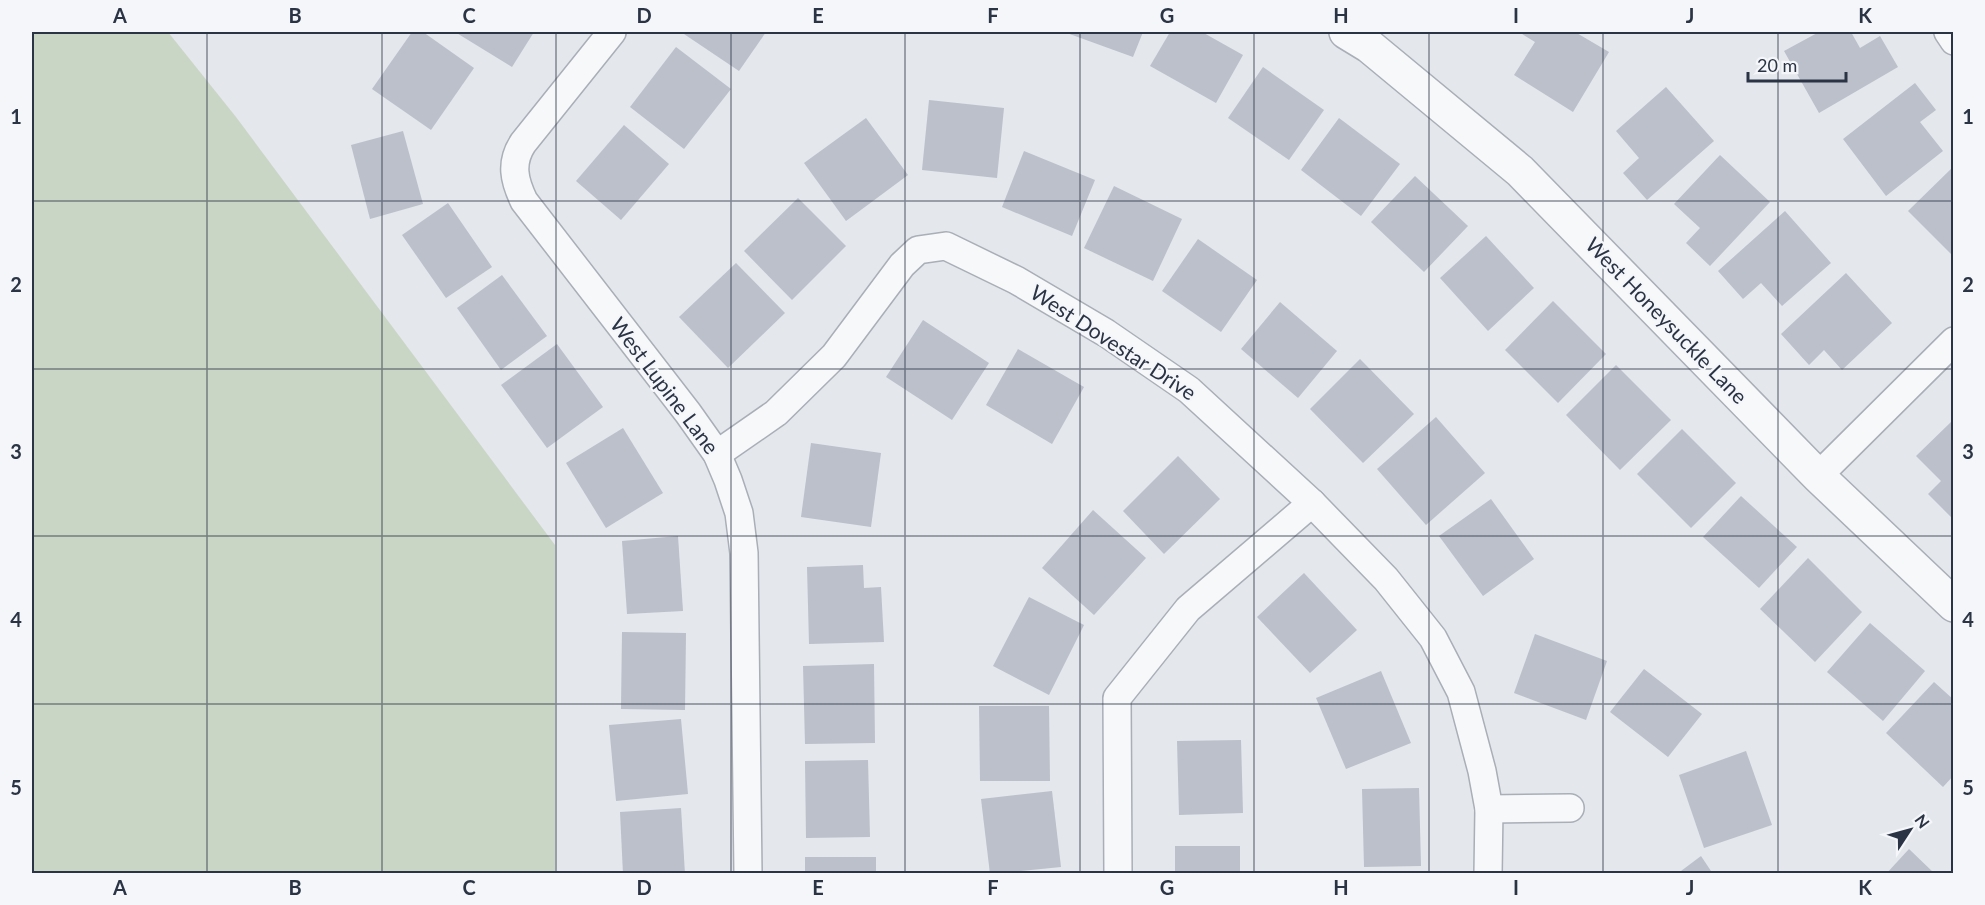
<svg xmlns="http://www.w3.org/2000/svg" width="1985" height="905" viewBox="0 0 1985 905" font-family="Lato,sans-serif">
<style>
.green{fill:#c9d6c5}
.building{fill:#bbc0ca}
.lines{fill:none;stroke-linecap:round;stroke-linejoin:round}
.minor-casing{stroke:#a9aeb7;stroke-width:30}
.tertiary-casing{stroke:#a9aeb7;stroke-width:36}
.minor{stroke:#f7f8fa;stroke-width:27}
.tertiary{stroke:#f7f8fa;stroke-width:33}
.grid{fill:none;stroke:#2b3445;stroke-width:1.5;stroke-opacity:0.55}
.labels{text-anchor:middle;stroke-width:4.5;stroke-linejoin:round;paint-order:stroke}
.street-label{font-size:21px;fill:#2b3445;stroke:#f4f6f9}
.neatline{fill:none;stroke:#2b3445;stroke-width:2}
.grid-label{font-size:20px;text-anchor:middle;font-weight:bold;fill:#2b3445}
</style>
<rect width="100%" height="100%" fill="#e4e7ec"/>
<!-- green -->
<polygon class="green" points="32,32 168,32 236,117 555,545 555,873 32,873"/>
<!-- building -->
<g class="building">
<polygon points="412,32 423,32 474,68 431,130 372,89"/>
<polygon points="455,32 534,32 512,67"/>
<polygon points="681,32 766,32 739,71"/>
<polygon points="1064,32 1143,32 1133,57"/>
<polygon points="1170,32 1202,32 1243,55 1216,103 1150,66"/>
<polygon points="1519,32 1575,32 1609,52 1573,112 1514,75 1535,42"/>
<polygon points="1819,32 1851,32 1860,48 1880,36 1898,67 1819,113 1784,51"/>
<polygon points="676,47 731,89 684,149 630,107"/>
<polygon points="1263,67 1324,110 1289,160 1228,118"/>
<polygon points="1915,83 1936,110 1920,122 1943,151 1886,196 1843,139"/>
<polygon points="1666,87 1714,141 1647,200 1623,173 1639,158 1616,131"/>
<polygon points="929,100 1004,108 997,178 922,170"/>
<polygon points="866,118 908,175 846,221 804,163"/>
<polygon points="1339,118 1400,164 1361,216 1301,170"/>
<polygon points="624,125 669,164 621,220 576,181"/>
<polygon points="403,131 423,204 370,219 351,145"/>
<polygon points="1024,151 1095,180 1072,236 1002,207"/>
<polygon points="1720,155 1770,202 1710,266 1686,243 1700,228 1674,204"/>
<polygon points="1954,166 1954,257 1908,211"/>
<polygon points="1415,176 1468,226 1424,272 1371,222"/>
<polygon points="1114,186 1182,219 1153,281 1084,248"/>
<polygon points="798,198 846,246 792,300 744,251"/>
<polygon points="448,203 492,267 446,298 402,235"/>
<polygon points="1785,211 1831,263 1782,306 1761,283 1743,299 1718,271"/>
<polygon points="1486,236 1534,288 1488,331 1440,278"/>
<polygon points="1198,239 1257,280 1221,332 1162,291"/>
<polygon points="736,263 785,313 728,368 679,317"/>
<polygon points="1846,273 1892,323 1842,370 1824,350 1809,365 1781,334"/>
<polygon points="502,275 547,336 501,370 457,308"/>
<polygon points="1553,301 1606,354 1558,403 1505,350"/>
<polygon points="1280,302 1337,351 1298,398 1241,349"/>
<polygon points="923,320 989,363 952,420 886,377"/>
<polygon points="557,344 603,407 547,448 501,385"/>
<polygon points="1018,349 1084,387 1052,444 986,405"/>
<polygon points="1360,359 1414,414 1363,463 1310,409"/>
<polygon points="1616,365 1671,420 1620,470 1566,415"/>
<polygon points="1436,417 1485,473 1426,525 1377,469"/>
<polygon points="1951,422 1954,425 1954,520 1928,494 1941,481 1916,456"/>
<polygon points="623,428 663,493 606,528 566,463"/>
<polygon points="1682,429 1736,483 1691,528 1637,474"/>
<polygon points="811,443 881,453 871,527 801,517"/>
<polygon points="1178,456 1220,499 1164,554 1123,511"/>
<polygon points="1741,496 1797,547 1759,588 1703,537"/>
<polygon points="1491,499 1534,559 1483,596 1439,536"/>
<polygon points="1093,510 1146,558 1094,615 1042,568"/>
<polygon points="678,536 683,611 627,614 622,541"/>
<polygon points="1808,558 1862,612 1815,662 1760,609"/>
<polygon points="863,565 864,588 881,587 884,642 809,644 807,567"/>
<polygon points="1304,573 1357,630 1310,673 1257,617"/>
<polygon points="1029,597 1084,625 1049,695 993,666"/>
<polygon points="1870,623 1925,671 1883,721 1827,672"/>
<polygon points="622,632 686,633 685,710 621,709"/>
<polygon points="1535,634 1607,661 1586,720 1514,693"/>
<polygon points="874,664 875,743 805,744 803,666"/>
<polygon points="1644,669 1702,714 1668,757 1610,712"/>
<polygon points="1381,671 1411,743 1346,769 1316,698"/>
<polygon points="1934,682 1954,700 1954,775 1943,787 1886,733"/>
<polygon points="979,706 1049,706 1050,781 980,781"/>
<polygon points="681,719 688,794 616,801 609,725"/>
<polygon points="1241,740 1243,813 1179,815 1177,741"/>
<polygon points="1746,751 1772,825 1704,848 1679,775"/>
<polygon points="868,760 870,837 806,838 805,761"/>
<polygon points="1419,788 1421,866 1364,867 1362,789"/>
<polygon points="1052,791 1061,867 990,874 981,799"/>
<polygon points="681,808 685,874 623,874 620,812"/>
<rect x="1175" y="846" width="65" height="28"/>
<polygon points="1909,849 1935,874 1886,874"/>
<polygon points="1701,856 1713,874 1677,874"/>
<rect x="805" y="857" width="71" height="17"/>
</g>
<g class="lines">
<!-- minor casing -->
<g class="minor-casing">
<g id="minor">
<path d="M612,32L523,143C510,163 514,180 524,201L688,413L717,454L728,480L739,513L744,553L748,874"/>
<polyline points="1948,32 1954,41"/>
<polyline points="717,454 776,413 834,356 902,265 918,250 946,246 1016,280 1106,333 1189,390 1312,503 1386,579 1433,638 1461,692 1482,771 1489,809 1488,874"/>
<polyline points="1818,476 1954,341"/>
<polyline points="1489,809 1570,808"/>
<polyline points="1118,874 1117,698 1188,609 1312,503"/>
</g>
</g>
<!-- tertiary casing -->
<g class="tertiary-casing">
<polyline id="tertiary" points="1346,32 1369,46 1520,171 1818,476 1954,605"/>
</g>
<!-- minor -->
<use href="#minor" class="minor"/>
<!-- tertiary -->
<use href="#tertiary" class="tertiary"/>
</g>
<!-- grid -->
<path class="grid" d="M207,32V874M382,32V874M556,32V874M731,32V874M905,32V874M1080,32V874M1254,32V874M1429,32V874M1603,32V874M1778,32V874M32,201H1954M32,369H1954M32,536H1954M32,704H1954"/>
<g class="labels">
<!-- street labels -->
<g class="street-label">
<text transform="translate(1666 321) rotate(46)" y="7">West Honeysuckle Lane</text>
<text transform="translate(1113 343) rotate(33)" y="7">West Dovestar Drive</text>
<text transform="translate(664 386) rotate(53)" y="7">West Lupine Lane</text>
</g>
</g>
<!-- border -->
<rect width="1985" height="905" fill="none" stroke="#f4f6f9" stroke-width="66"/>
<!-- north arrow -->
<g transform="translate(1910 830) rotate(54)" stroke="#f4f6f9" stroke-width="4.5" paint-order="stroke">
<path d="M0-4.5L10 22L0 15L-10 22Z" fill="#2b3445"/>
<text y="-9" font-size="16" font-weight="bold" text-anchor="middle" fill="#2b3445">N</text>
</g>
<!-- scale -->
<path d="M1748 72v9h98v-9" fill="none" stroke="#2b3445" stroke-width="3"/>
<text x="1757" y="72" font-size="18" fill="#2b3445" stroke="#f4f6f9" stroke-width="4.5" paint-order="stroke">20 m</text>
<rect x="33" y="33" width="1919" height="839" class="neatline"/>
<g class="grid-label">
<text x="120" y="23">A</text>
<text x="295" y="23">B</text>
<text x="469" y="23">C</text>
<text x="644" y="23">D</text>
<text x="818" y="23">E</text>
<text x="993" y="23">F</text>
<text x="1167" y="23">G</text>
<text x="1341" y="23">H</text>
<text x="1516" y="23">I</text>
<text x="1690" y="23">J</text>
<text x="1865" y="23">K</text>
<text x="16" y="124">1</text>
<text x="1968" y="124">1</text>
<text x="16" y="292">2</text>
<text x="1968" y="292">2</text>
<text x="16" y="459">3</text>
<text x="1968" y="459">3</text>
<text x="16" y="627">4</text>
<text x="1968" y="627">4</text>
<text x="16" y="795">5</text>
<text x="1968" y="795">5</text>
<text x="120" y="895">A</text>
<text x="295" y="895">B</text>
<text x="469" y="895">C</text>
<text x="644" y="895">D</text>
<text x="818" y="895">E</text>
<text x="993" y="895">F</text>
<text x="1167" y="895">G</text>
<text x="1341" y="895">H</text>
<text x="1516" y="895">I</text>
<text x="1690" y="895">J</text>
<text x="1865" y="895">K</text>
</g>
</svg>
